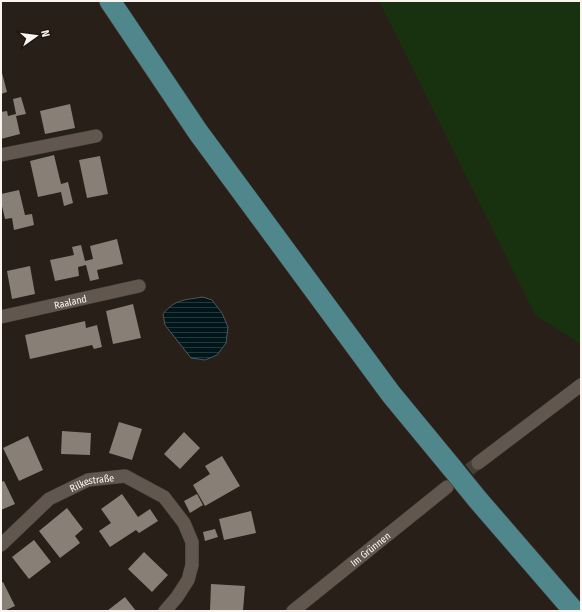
<svg xmlns="http://www.w3.org/2000/svg" width="582" height="612" viewBox="0 0 582 612" font-family="'Fira Sans Condensed',sans-serif">
<style>
.green{fill:#18320f}
.water{fill:url(#water-rules);stroke:#4b595a}
.building{fill:#887f76}
.lines{fill:none;stroke-linecap:round;stroke-linejoin:round}
.street-tunnel{stroke:#463f38;stroke-width:13;stroke-dasharray:13 6;stroke-linecap:butt}
.street-casing{stroke:#433d38;stroke-width:14}
.primary-casing{stroke:#433d38;stroke-width:22}
.street{stroke:#61574f;stroke-width:13}
.primary{stroke:#4f878d;stroke-width:21}
.primary-bridge-casing{stroke:#433d38;stroke-width:22;stroke-linecap:butt}
.primary-bridge{stroke:#4f878d;stroke-width:21}
.labels{text-anchor:middle;stroke-width:4;stroke-linejoin:round;paint-order:stroke}
.street-label{font-size:10px;fill:#f9f4ef;stroke:#1e160f}
</style>
<defs>
<pattern id="water-rules" width="6" height="5" patternUnits="userSpaceOnUse"><rect width="6" height="5" fill="#00161a"/><path d="M0 2.5h6" fill="none" stroke="#26383c"/></pattern>
</defs>
<rect width="100%" height="100%" fill="#271f18"/>
<!-- green -->
<polygon class="green" points="379,1 581,1 581,344 535,315"/>
<!-- water -->
<path class="water" d="M203,297L212,300L222,313L228,327L226,343L217,355L205,360L191,358L165,325L163,314C175,299 185,300 203,297Z"/>
<!-- building -->
<g class="building">
<polygon points="1,69 7,92 1,94"/>
<polygon points="21,97 26,114 16,116 20,134 1,139 1,112 7,111 8,116 16,114 13,99"/>
<polygon points="70,104 75,128 45,134 40,111"/>
<polygon points="54,155 61,184 68,182 73,203 64,206 61,192 38,197 30,161"/>
<polygon points="100,156 108,194 87,198 79,160"/>
<polygon points="19,190 25,215 32,214 34,225 14,230 12,218 5,219 1,202 1,194"/>
<polygon points="117,239 123,264 97,270 99,279 90,281 86,265 78,267 79,276 55,281 50,260 74,255 72,247 81,245 85,261 93,259 90,246"/>
<polygon points="30,266 35,294 12,299 7,271"/>
<polygon points="133,304 141,338 113,344 106,311"/>
<polygon points="85,321 86,328 97,325 102,347 94,349 92,345 30,359 25,335"/>
<polygon points="119,422 142,429 132,460 109,453"/>
<polygon points="62,431 91,433 90,455 61,454"/>
<polygon points="184,432 200,448 180,469 164,454"/>
<polygon points="28,436 43,470 19,481 3,448"/>
<polygon points="222,456 240,486 205,506 193,485 210,474 205,466"/>
<polygon points="4,481 15,504 1,510 1,482"/>
<polygon points="122,494 138,517 150,509 158,521 139,533 136,530 110,547 99,531 111,523 101,509"/>
<polygon points="197,494 203,505 190,513 184,501"/>
<polygon points="67,508 83,529 75,536 80,543 60,558 39,531"/>
<polygon points="251,511 256,533 224,540 219,519"/>
<polygon points="215,529 218,537 205,541 203,532"/>
<polygon points="34,540 51,562 29,579 12,557"/>
<polygon points="144,552 168,575 152,592 128,569"/>
<polygon points="3,582 15,606 4,611 1,611 1,583"/>
<polygon points="211,584 245,586 243,611 210,610"/>
<polygon points="125,597 136,611 107,611"/>
</g>
<g class="lines">
<!-- street-tunnel -->
<polyline class="street-tunnel" points="454,481 478,463"/>
<!-- street casing -->
<g class="street-casing">
<g id="street">
<polyline points="1,155 96,136"/>
<path id="s1" d="M1,317L139,286"/>
<polyline points="478,463 581,385"/>
<path id="s2" d="M1,545L49,499L88,480L125,476L164,497L184,523L192,542V565L188,580L177,597L165,611"/>
<path id="s3" d="M293,611L447,487"/>
</g>
</g>
<!-- primary casing -->
<g class="primary-casing">
<g id="primary">
<polyline points="110,1 198,132 391,394 452,468"/>
<polyline points="478,500 574,611"/>
</g>
</g>
<!-- street -->
<use href="#street" class="street"/>
<!-- primary -->
<use href="#primary" class="primary"/>
<!-- primary-bridge casing -->
<g class="primary-bridge-casing">
<polyline id="primary-bridge" points="452,468 478,500"/>
</g>
<!-- primary-bridge -->
<use href="#primary-bridge" class="primary-bridge"/>
</g>
<g class="labels">
<!-- street labels -->
<g class="street-label">
<text dy="4" stroke="none"><textPath href="#s1" startOffset="71">Raaland</textPath></text>
<text dy="4" stroke="none"><textPath href="#s2" startOffset="113">Rilkestraße</textPath></text>
<text dy="4" stroke="none"><textPath href="#s3" startOffset="99">Im Grünnen</textPath></text>
</g>
</g>
<!-- border -->
<rect width="582" height="612" fill="none" stroke="#f9f4ef" stroke-width="4"/>
<!-- north arrow -->
<g transform="translate(36 36) rotate(76)" stroke="#1e160f" stroke-width="3" paint-order="stroke">
<path d="M0-3L7 15L0 10L-7 15Z" fill="#f9f4ef"/>
<text y="-6" font-size="11" font-weight="bold" text-anchor="middle" fill="#f9f4ef">N</text>
</g>
</svg>
